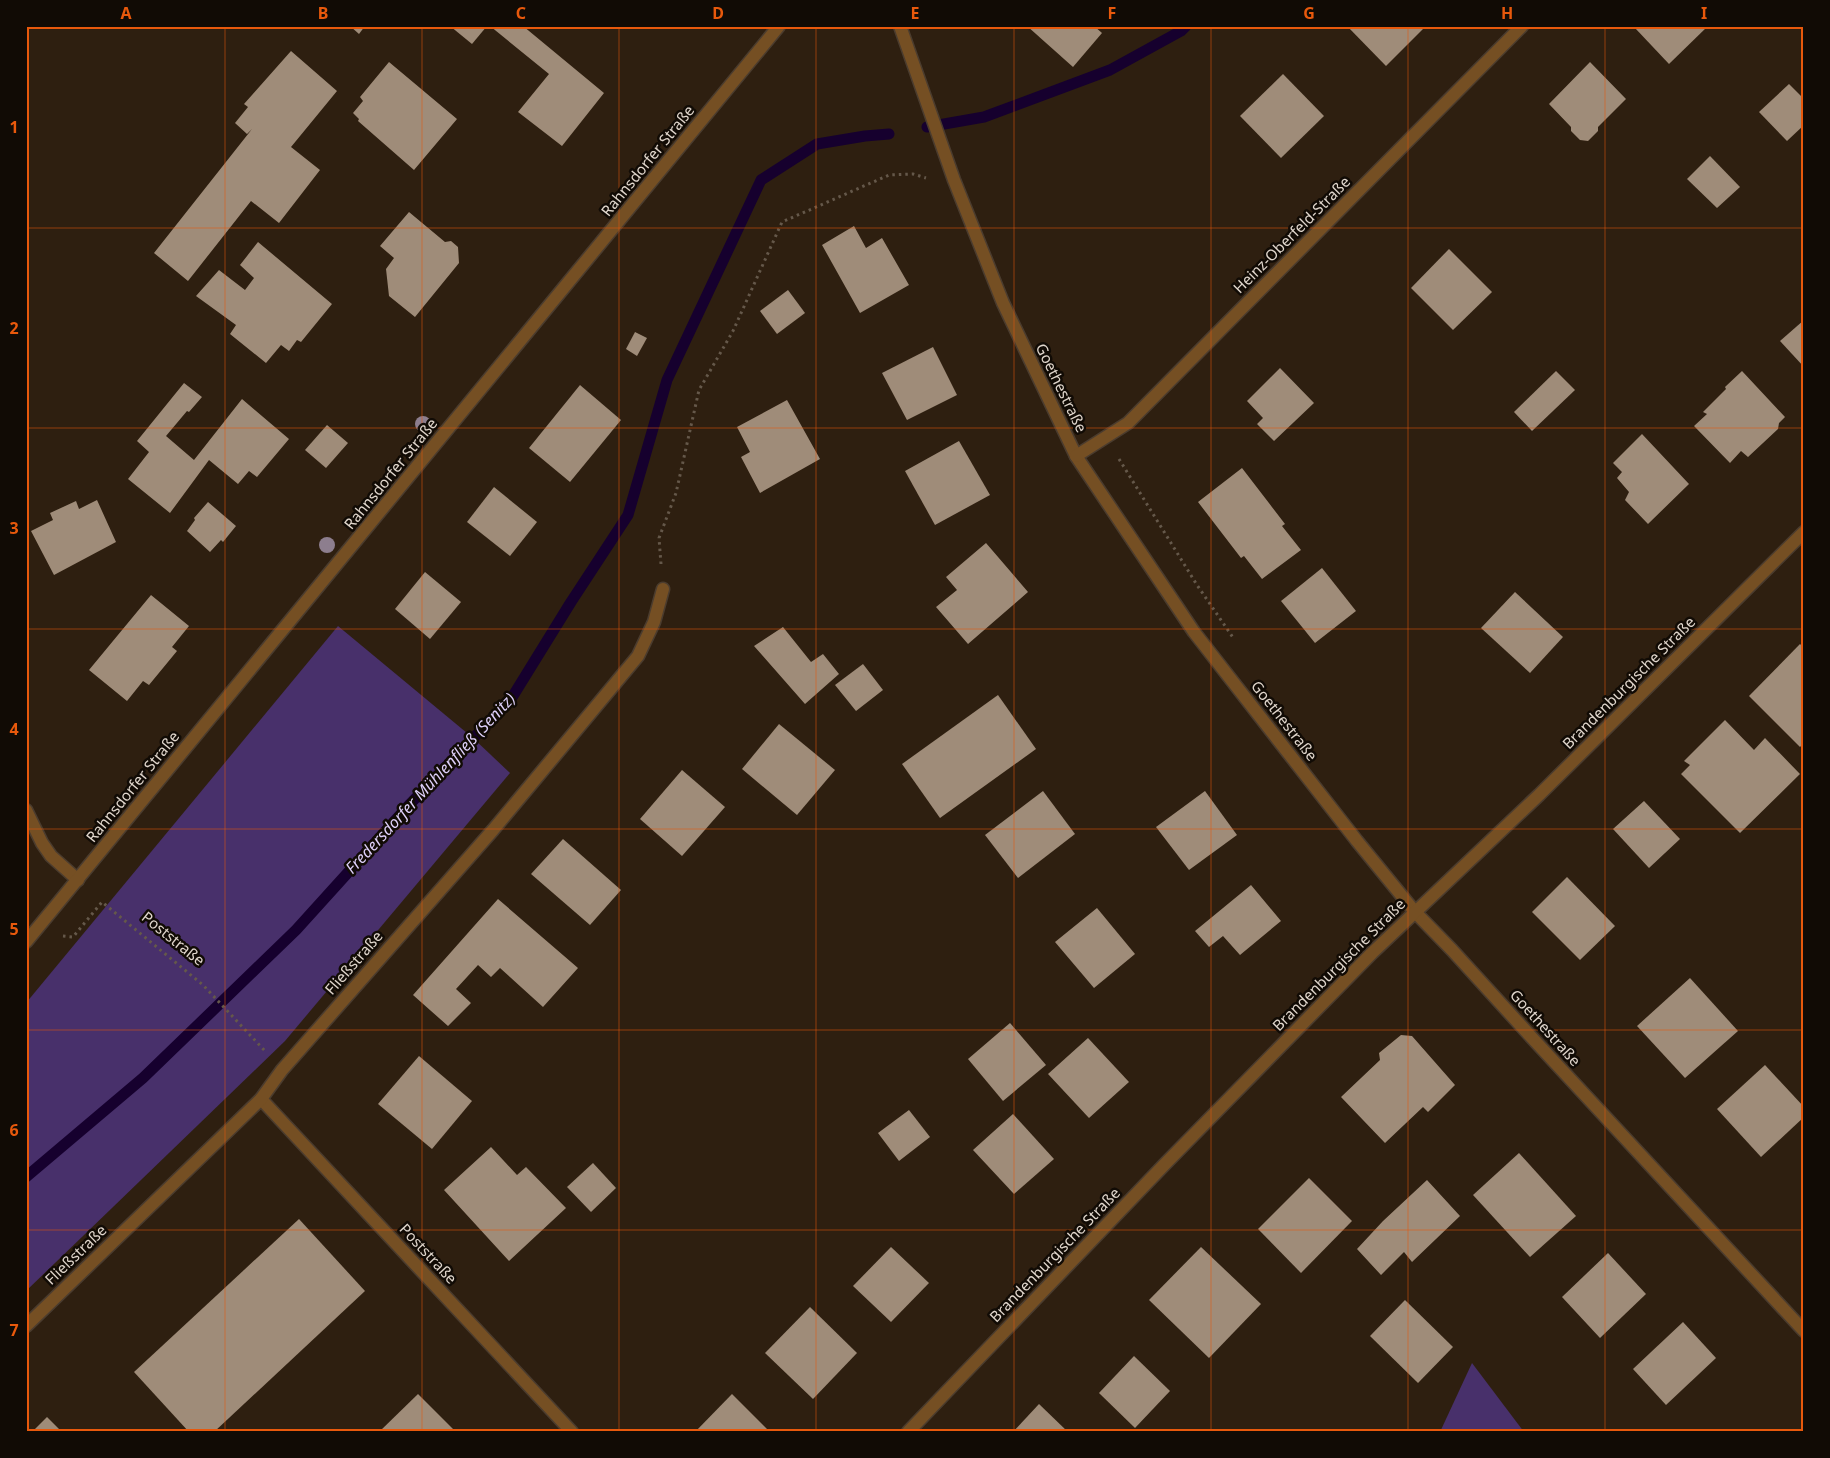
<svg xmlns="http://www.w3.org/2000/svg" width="1830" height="1458" viewBox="0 0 1830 1458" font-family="'Noto Sans',sans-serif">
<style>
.green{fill:#48306b}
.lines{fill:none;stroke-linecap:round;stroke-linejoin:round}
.stream{stroke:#16002e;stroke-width:11}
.building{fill:#9f8c79}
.minor-casing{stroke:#4b3c2e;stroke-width:15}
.path{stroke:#65584a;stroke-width:3;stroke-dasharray:2.5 4;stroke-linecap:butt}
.minor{stroke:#754f23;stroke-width:12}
.tree{fill:#8d7e8e}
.grid{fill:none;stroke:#e8590c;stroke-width:1;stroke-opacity:0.55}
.labels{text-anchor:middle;stroke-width:5;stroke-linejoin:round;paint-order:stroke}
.street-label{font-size:15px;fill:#e1d7cd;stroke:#110b05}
.water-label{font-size:16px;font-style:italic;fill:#ded0f9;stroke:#110b05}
.neatline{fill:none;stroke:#e8590c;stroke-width:2}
.grid-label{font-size:16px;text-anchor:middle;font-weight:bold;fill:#e8590c}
</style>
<rect width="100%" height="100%" fill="#2e1f10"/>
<!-- green -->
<g class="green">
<polygon points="338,626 473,738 510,773 285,1041 26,1291 26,1003"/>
<polygon points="1472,1363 1524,1432 1440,1432"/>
</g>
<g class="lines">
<!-- stream -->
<g class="stream">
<polyline points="927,127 984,117 1110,70 1181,31 1186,26"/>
<polyline points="26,1177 143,1078 296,930 410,804 511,699 571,602 628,515 667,380 761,180 817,144 865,136 889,134"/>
</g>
</g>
<!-- building -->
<g class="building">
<polygon points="350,26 365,26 359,34"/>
<polygon points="450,26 487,26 472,44"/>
<polygon points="490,26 523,26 604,93 562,146 518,112 549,74"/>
<polygon points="1027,26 1094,26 1102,33 1073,67"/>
<polygon points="1347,26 1426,26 1386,66"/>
<polygon points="1638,26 1708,26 1669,64 1635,28"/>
<polygon points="291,51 337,91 291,147 320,170 279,223 251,201 188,281 154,253 252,129 247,134 235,123 248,107 244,104"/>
<polygon points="389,62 457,119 414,170 358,121 359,119 353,113 363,101 360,97"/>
<polygon points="1590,62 1626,99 1598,127 1598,131 1588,141 1580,140 1571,131 1571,127 1549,104"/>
<polygon points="1283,74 1324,116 1281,158 1240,116"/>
<polygon points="1789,84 1804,99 1804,125 1787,141 1759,112"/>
<polygon points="1710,156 1740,187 1717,208 1687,179"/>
<polygon points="409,212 445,242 451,241 458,247 459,263 415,317 389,296 386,269 394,258 380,246"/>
<polygon points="854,226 866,248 882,238 909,285 860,313 822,245"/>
<polygon points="258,242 332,304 301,342 297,340 289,351 281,345 266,363 230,334 236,325 196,296 219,270 245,290 254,278 240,265"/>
<polygon points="1449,249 1492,292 1453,330 1411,288"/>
<polygon points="788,290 805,313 777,334 760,311"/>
<polygon points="1804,320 1804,367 1780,341"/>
<polygon points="635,332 647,338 637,356 626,349"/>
<polygon points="933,347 957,395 907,420 882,373"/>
<polygon points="1280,368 1314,403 1274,441 1257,424 1263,418 1247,401"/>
<polygon points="1556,371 1575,390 1532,431 1514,412"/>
<polygon points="1742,371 1785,417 1779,423 1778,429 1748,457 1741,451 1730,463 1694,426 1707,414 1703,412 1726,389 1725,387"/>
<polygon points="184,383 202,397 189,412 187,411 166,436 194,460 242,399 289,439 257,477 249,471 238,484 209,460 170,513 128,479 149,452 137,441"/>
<polygon points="580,385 621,420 570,482 529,448"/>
<polygon points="787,400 820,459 760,493 741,457 750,452 737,427"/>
<polygon points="327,425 348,443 326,468 305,450"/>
<polygon points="1642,434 1689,484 1648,524 1625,500 1629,492 1617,478 1622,472 1613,463"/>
<polygon points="959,441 990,495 935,525 905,471"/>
<polygon points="1242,468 1285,524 1282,526 1301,550 1262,579 1244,556 1241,558 1198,502"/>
<polygon points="494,487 537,522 510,556 467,522"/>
<polygon points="97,500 116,542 54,575 31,531 53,520 50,513 76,501 79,509"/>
<polygon points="208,502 236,526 223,542 221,540 210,552 187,531 195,520 194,518"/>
<polygon points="986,543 1028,592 968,644 936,607 957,590 946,577"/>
<polygon points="1322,568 1356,611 1315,643 1281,601"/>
<polygon points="425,572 461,602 430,639 395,609"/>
<polygon points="1515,592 1563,637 1530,673 1481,628"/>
<polygon points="151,595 189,626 172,647 177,651 149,685 143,681 127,701 89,670"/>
<polygon points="783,627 811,662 823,654 839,674 805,704 754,646"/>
<polygon points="1800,644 1804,648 1804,743 1800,747 1749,696"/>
<polygon points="863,664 883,690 856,711 835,685"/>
<polygon points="998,695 1036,749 940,818 902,764"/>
<polygon points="1725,720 1754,750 1765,738 1800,774 1740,833 1681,774 1690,765 1684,761"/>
<polygon points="779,724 835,770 797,815 742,769"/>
<polygon points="682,770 725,807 682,856 640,819"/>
<polygon points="1043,791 1075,834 1018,878 985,835"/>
<polygon points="1205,791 1237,835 1189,870 1156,827"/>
<polygon points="1644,801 1680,839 1649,868 1613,829"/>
<polygon points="563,839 621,890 590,925 531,874"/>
<polygon points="1567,877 1615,926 1580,960 1532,912"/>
<polygon points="1251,885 1281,921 1240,955 1223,936 1209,947 1195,931"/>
<polygon points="498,899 578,968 543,1007 500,968 491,977 478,965 456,989 471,1003 448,1026 413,995"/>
<polygon points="1097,908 1135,954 1094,988 1055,942"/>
<polygon points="1690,978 1738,1031 1685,1078 1637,1026"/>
<polygon points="1010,1023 1046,1065 1003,1101 968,1059"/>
<polygon points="1401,1035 1412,1036 1455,1085 1428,1112 1423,1107 1385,1143 1341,1097 1380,1060 1379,1053"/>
<polygon points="1088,1038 1129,1082 1089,1118 1048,1074"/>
<polygon points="419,1056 472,1101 432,1149 378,1104"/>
<polygon points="1765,1065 1804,1107 1804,1117 1761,1157 1717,1109"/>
<polygon points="909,1110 930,1137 899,1161 878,1133"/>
<polygon points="1013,1114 1054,1159 1014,1194 973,1150"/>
<polygon points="491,1147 517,1175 526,1167 566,1208 509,1261 444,1190"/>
<polygon points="1519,1153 1576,1216 1530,1257 1473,1195"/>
<polygon points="593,1163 616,1188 591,1212 567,1187"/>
<polygon points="1309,1178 1352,1221 1301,1273 1258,1229"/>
<polygon points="1427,1180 1460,1216 1412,1262 1404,1252 1381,1275 1357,1249 1383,1221"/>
<polygon points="299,1219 365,1291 214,1432 189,1432 134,1372"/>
<polygon points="891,1247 929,1283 891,1322 853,1286"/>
<polygon points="1201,1247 1261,1304 1209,1358 1149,1300"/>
<polygon points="1608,1253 1646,1294 1600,1338 1562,1297"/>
<polygon points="1405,1300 1453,1347 1418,1383 1370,1336"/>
<polygon points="810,1307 857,1353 813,1399 765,1353"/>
<polygon points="1683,1322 1716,1358 1666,1405 1633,1369"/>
<polygon points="1134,1356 1170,1391 1135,1428 1099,1393"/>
<polygon points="418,1394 456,1432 379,1432"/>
<polygon points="732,1394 770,1432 695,1432"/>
<polygon points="1039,1404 1068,1432 1013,1432"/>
<polygon points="47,1417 62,1432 32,1432"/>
</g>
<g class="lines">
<!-- minor casing -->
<g class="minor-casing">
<g id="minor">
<polyline points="900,26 954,180 1003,303 1076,456 1194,632 1357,841 1415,912 1452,950 1534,1040 1804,1331"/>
<polyline points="1076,456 1128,423 1522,26"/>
<polyline points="26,810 42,843 51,856 78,880"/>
<polyline points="26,942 779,26"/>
<polyline points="261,1099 572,1432"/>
<polyline points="26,1326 261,1099 282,1070 493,830 638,656 654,622 663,589"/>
<polyline points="908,1432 1164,1165 1372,953 1539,795 1804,532"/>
</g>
</g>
<!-- path -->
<g class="path">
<polyline points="1119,459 1197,585 1234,639"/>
<polyline points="661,564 659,538 676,493 699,390 733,331 782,222 889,175 913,174 926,178"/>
<polyline points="63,936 73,937 102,902 203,985 265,1051"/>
</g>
<!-- minor -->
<use href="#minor" class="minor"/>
</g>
<!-- trees -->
<g class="tree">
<circle cx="423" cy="424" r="8"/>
<circle cx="327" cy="545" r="8"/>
</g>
<!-- grid -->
<path class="grid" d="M225,26V1432M422,26V1432M619,26V1432M816,26V1432M1014,26V1432M1211,26V1432M1408,26V1432M1605,26V1432M26,228H1804M26,428H1804M26,629H1804M26,829H1804M26,1030H1804M26,1230H1804"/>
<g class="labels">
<!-- street labels -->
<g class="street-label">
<text transform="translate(648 161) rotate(-51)" y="5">Rahnsdorfer Straße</text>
<text transform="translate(1292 235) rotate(-45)" y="5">Heinz-Oberfeld-Straße</text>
<text transform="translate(1061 388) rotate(64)" y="5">Goethestraße</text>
<text transform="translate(391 474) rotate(-51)" y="5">Rahnsdorfer Straße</text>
<text transform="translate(1629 683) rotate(-45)" y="5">Brandenburgische Straße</text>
<text transform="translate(1284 721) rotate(52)" y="5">Goethestraße</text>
<text transform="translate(133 787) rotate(-51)" y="5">Rahnsdorfer Straße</text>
<text transform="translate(173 939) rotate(39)" y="5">Poststraße</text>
<text transform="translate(354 963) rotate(-49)" y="5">Fließstraße</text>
<text transform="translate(1339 965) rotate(-45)" y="5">Brandenburgische Straße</text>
<text transform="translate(1545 1028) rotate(48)" y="5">Goethestraße</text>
<text transform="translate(428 1254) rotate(47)" y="5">Poststraße</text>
<text transform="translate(76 1255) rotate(-44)" y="5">Fließstraße</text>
<text transform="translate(1055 1255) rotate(-46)" y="5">Brandenburgische Straße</text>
</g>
<!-- water labels -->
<g class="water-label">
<text transform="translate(430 783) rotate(-47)" y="6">Fredersdorfer Mühlenfließ (Senitz)</text>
</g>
</g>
<!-- border -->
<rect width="1830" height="1458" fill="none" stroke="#110b05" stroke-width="55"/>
<rect x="28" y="28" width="1774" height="1402" class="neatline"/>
<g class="grid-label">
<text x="126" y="19">A</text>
<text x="323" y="19">B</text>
<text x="521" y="19">C</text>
<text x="718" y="19">D</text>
<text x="915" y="19">E</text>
<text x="1112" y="19">F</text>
<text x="1309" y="19">G</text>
<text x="1507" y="19">H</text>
<text x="1704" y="19">I</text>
<text x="14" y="133">1</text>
<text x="14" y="334">2</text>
<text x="14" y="534">3</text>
<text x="14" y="735">4</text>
<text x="14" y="935">5</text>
<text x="14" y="1136">6</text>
<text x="14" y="1336">7</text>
</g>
</svg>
